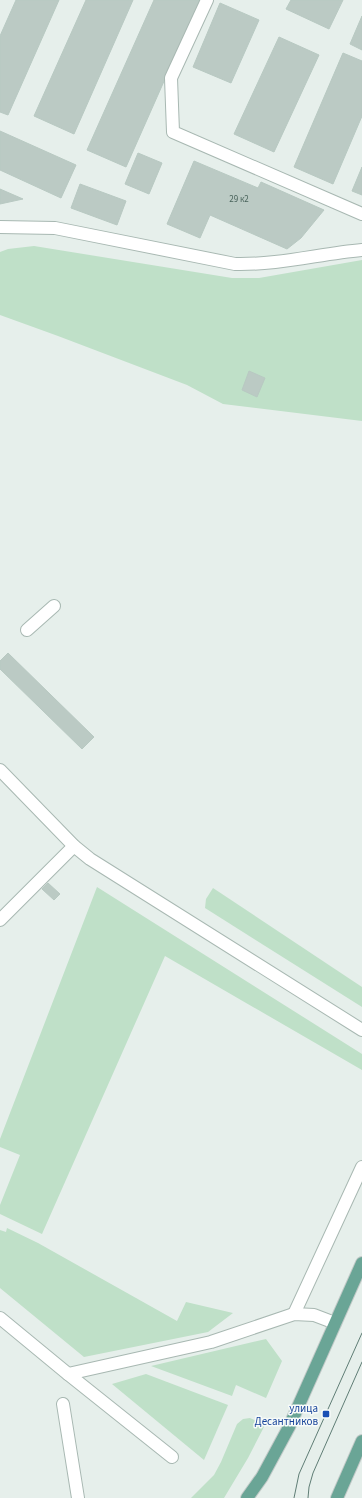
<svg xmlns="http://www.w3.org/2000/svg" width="362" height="1498" viewBox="0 0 362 1498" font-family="'Source Sans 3',sans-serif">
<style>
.green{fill:#bfe0c8}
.building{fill:#bbcac4;stroke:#b8c9c2}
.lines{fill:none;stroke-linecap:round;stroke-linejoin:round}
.minor-casing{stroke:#a8b8b2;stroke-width:14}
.major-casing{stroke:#c2cac8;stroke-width:14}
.minor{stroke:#fff;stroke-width:12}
.major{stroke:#6aa596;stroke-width:12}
.tram{stroke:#5f7d75;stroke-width:1}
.transit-dot{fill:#1a4fb4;stroke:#f7fbf9;stroke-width:1.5}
.labels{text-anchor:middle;stroke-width:3;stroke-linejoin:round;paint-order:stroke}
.number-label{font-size:9px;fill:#4a645c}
.transit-label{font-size:11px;fill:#164399;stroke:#f7fbf9;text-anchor:end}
</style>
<rect width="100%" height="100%" fill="#e6efeb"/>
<!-- green -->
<g class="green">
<polygon points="34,246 232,278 259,278 362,260 362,421 223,404 187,385 58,336 0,315 0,252 8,249"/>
<polygon points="97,887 362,1054 362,1070 165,956 42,1234 0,1214 0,1205 20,1155 0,1147 0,1139"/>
<polygon points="213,888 362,987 362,1007 205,908 206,899"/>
<polygon points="7,1228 38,1243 177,1321 186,1302 233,1313 208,1332 84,1357 0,1288 0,1230 6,1232"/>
<polygon points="266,1339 282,1361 266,1398 236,1385 232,1396 151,1366"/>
<polygon points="146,1374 228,1405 204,1460 112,1384"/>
<polygon points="250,1418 265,1425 248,1458 224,1498 191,1498 214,1475 221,1462 237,1424 243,1419"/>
</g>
<!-- building -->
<g class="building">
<polygon points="16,0 59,0 8,115 0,112 0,36"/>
<polygon points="86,0 133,0 74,134 34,116"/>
<polygon points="154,0 200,0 126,167 87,150"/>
<polygon points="291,0 343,0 329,29 286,9"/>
<polygon points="220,3 259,20 231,83 193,67"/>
<polygon points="362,16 362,50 350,44"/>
<polygon points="279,37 319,55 274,152 234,134"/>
<polygon points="343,53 362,61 362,116 333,184 294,167"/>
<polygon points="0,131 76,165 61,198 0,170"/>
<polygon points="138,153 162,163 149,194 125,184"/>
<polygon points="194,161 258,188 261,182 324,210 301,238 287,249 210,215 200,238 167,224"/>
<polygon points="362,167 362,195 352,191"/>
<polygon points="80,184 126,201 117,225 71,208"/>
<polygon points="0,189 23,199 0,204"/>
<polygon points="249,371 265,378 257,397 242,390"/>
<polygon points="8,653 94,737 82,749 0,669 0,661"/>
<polygon points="48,883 60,894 54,900 42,889"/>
</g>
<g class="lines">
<!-- minor casing -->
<g class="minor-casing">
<g id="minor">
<polyline points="207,0 171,78 173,132 362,214"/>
<path d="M0,227L55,228L235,264C278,265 319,254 362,250"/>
<polyline points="27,630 54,606"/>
<polyline points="0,770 74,846 90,859 362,1030"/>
<polyline points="0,920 74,846"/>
<polyline points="294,1314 362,1167"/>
<polyline points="0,1318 68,1374 211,1342 294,1314 314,1315 335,1323"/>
<polyline points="68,1374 172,1457"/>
<polyline points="63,1404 78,1498"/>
</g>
</g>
<!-- major casing -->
<g class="major-casing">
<g id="major">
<polyline points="247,1498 262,1477 289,1427 362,1263"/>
<polyline points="337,1498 362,1441"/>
</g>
</g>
<!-- minor -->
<use href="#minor" class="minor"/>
<!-- major -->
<use href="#major" class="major"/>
<!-- tram -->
<g class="tram">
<polyline points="294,1498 299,1474 362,1333"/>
<polyline points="308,1498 309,1487 313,1473 362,1362"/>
</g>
</g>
<!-- markers -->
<rect class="transit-dot" x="322" y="1410" width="8" height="8" rx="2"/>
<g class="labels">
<!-- number labels -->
<g class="number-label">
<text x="239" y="202">29 к2</text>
</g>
<!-- transit labels -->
<g class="transit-label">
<text x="318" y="1412">улица<tspan x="318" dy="13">Десантников</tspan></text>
</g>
</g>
</svg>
